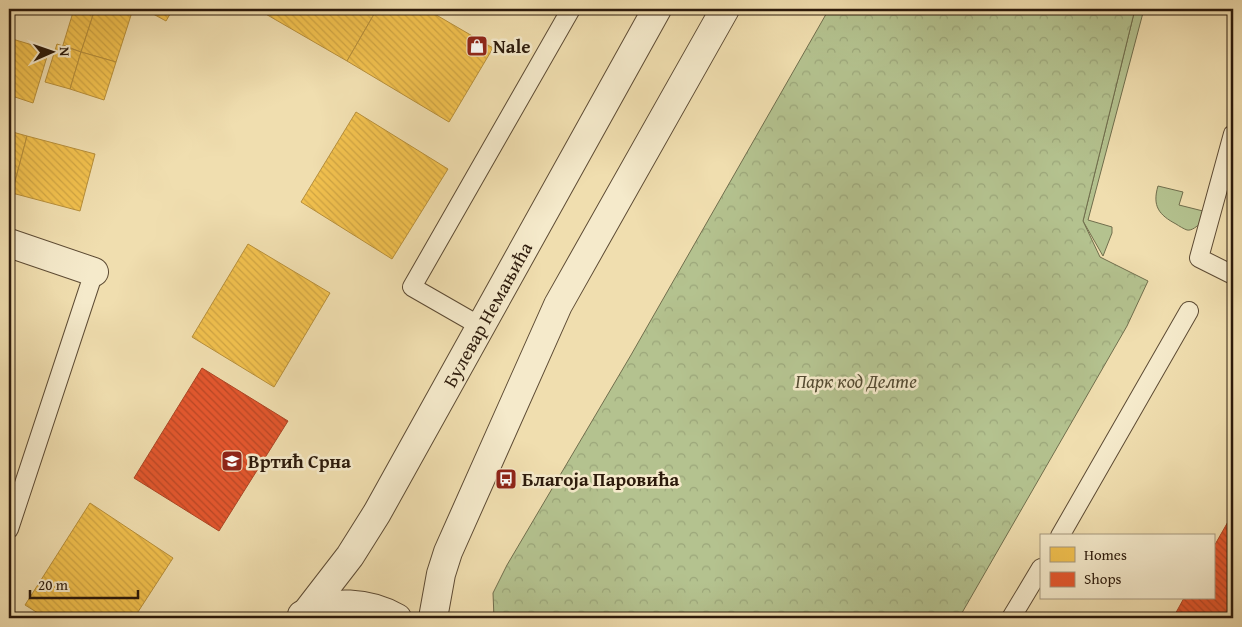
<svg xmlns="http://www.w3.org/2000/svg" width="1242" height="627" viewBox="0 0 1242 627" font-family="'Gentium Book Plus',serif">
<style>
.green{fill:#b4c28f;stroke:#706e4d}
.park{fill:url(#park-crowns);stroke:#706e4d}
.homes{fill:url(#homes-back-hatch);stroke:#b78f3a}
.shops{fill:url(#shops-back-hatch);stroke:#ad4524}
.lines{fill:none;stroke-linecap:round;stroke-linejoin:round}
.service-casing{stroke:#5d4b34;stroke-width:20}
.minor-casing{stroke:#5d4b34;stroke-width:30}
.tertiary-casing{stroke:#5d4b34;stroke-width:30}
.service{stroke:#f5eacb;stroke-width:18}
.minor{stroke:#f5eacb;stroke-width:28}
.tertiary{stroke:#f5eacb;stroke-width:28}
.labels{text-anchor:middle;stroke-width:5;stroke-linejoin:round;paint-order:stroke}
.poi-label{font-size:19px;font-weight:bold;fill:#2c1a0b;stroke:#f5eacb;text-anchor:start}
.street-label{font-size:19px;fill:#2c1a0b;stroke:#f5eacb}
.park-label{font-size:19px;font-style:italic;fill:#554c33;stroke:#f5eacb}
</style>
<defs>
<pattern id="park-crowns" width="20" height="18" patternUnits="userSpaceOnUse" patternTransform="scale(1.25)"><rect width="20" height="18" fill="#b4c28f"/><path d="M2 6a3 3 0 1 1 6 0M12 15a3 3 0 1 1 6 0" fill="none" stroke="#9ba67a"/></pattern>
<pattern id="homes-back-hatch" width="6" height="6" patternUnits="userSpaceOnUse" patternTransform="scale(1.25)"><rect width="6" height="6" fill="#f2c14e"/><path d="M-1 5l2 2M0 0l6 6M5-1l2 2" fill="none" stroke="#d0a543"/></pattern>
<pattern id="shops-back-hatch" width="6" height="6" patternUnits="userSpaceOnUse" patternTransform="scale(1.25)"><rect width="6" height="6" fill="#e4572e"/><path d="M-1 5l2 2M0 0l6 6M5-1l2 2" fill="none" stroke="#b94725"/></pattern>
</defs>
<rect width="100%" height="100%" fill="#f0deaf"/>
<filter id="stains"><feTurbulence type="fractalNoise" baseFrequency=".004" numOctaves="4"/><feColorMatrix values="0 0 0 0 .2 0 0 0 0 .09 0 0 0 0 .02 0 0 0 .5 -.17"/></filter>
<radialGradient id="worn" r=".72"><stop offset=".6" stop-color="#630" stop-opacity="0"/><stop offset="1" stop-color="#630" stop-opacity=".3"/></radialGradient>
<!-- green -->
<g class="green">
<polygon points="1135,9 1144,9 1088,220 1112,227 1112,233 1103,256 1083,221"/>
<path d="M1158,186L1183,192L1179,205L1203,211L1201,223C1197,226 1192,231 1187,230C1184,229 1179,226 1176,224C1159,215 1152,206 1158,186Z"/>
</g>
<!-- park -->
<polygon class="park" points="829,9 1135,9 1083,221 1100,257 1148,281 1127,326 959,618 494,618 493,593 507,565 631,355"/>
<!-- homes -->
<g class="homes">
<polygon points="74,9 95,9 81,52 63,45"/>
<polygon points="95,9 133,9 116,62 81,52"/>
<polygon points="144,9 173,9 166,21"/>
<polygon points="257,9 377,9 347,61"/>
<polygon points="377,9 426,9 493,48 449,122 347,61"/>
<polygon points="9,38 49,50 33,103 9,95"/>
<polygon points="57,44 81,52 70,89 45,82"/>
<polygon points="81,52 116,62 104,100 70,89"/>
<polygon points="356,112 448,169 392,259 301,202"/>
<polygon points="9,131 27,136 12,193 9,192"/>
<polygon points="27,136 95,154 80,211 12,193"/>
<polygon points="248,244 330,293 274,387 192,337"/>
<polygon points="90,503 173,558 134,618 46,618 25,605"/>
</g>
<!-- shops -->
<g class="shops">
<polygon points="202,368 288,421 219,531 134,478"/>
<polygon points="1233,513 1233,618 1173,618 1184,598 1213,598 1213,548"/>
</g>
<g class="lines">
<!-- service casing -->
<g class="service-casing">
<g id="service">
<polyline points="1233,134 1199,258 1233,275"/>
<polyline points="480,326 412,287 571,9"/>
<polyline points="9,529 94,272"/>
<polyline points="1060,536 1189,311"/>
<polyline points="1011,618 1041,568"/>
</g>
</g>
<!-- minor casing -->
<g class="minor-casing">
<polyline id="minor" points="9,243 94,272"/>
</g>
<!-- tertiary casing -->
<g class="tertiary-casing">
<g id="tertiary">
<path id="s1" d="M306,613L350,556L377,513L657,9"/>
<path d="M302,615C331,599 369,602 397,618"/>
<polyline points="433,618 441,574 448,552 558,305 725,9"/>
</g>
</g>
<!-- service -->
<use href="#service" class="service"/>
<!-- minor -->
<use href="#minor" class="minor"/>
<!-- tertiary -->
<use href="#tertiary" class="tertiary"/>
</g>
<!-- icons -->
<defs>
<g id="shop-square" transform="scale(1.125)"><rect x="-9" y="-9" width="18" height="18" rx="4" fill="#8f2418" stroke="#f5eacb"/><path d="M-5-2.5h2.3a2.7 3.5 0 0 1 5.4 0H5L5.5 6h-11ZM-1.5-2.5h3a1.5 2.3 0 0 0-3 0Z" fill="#fff"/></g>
<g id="school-square" transform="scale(1.125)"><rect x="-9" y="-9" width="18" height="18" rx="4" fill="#8f2418" stroke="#f5eacb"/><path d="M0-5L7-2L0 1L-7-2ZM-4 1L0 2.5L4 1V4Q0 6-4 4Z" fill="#fff"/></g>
<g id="bus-square" transform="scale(1.125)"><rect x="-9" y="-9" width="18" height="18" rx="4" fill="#8f2418" stroke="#f5eacb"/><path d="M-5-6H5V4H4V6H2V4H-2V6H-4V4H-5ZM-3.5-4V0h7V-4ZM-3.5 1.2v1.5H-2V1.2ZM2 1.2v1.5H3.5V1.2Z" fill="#fff"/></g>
</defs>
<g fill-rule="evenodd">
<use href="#shop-square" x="477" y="46"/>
<use href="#school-square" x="232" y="461"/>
<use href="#bus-square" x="506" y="479"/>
</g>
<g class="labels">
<!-- poi labels -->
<g class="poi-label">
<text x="493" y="53">Nale</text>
<text x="248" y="468">Вртић Срна</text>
<text x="522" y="486">Благоја Паровића</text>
</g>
<!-- street labels -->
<g class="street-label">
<text dy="7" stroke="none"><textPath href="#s1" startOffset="350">Булевар Немањића</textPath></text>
</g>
<!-- park labels -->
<g class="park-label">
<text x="856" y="388">Парк код Делте</text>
</g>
</g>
<!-- margin -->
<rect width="1242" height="627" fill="none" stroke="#f0deaf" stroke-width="30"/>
<rect x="10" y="10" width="1222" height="607" fill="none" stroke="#2c1a0b" stroke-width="2.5"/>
<rect x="15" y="15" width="1212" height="597" fill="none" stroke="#2c1a0b"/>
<!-- legend -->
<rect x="1040" y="534" width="175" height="65" fill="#f5eacb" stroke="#a5977e"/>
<rect x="1050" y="547" width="25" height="15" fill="#f2c14e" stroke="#a5977e"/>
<text x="1084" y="560" font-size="15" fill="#2c1a0b">Homes</text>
<rect x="1050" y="572" width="25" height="15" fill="#e4572e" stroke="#a5977e"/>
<text x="1084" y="584" font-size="15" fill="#2c1a0b">Shops</text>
<!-- north arrow -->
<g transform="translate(52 52) rotate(88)" stroke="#f5eacb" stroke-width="4" paint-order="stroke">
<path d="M0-4L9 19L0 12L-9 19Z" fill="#2c1a0b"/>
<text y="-8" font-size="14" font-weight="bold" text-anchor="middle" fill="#2c1a0b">N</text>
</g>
<!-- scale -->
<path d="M30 590v8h108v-8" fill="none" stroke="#2c1a0b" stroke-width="2.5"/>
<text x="38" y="590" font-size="15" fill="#2c1a0b" stroke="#f5eacb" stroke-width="4" paint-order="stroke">20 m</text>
<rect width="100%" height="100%" filter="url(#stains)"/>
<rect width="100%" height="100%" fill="url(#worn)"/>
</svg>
